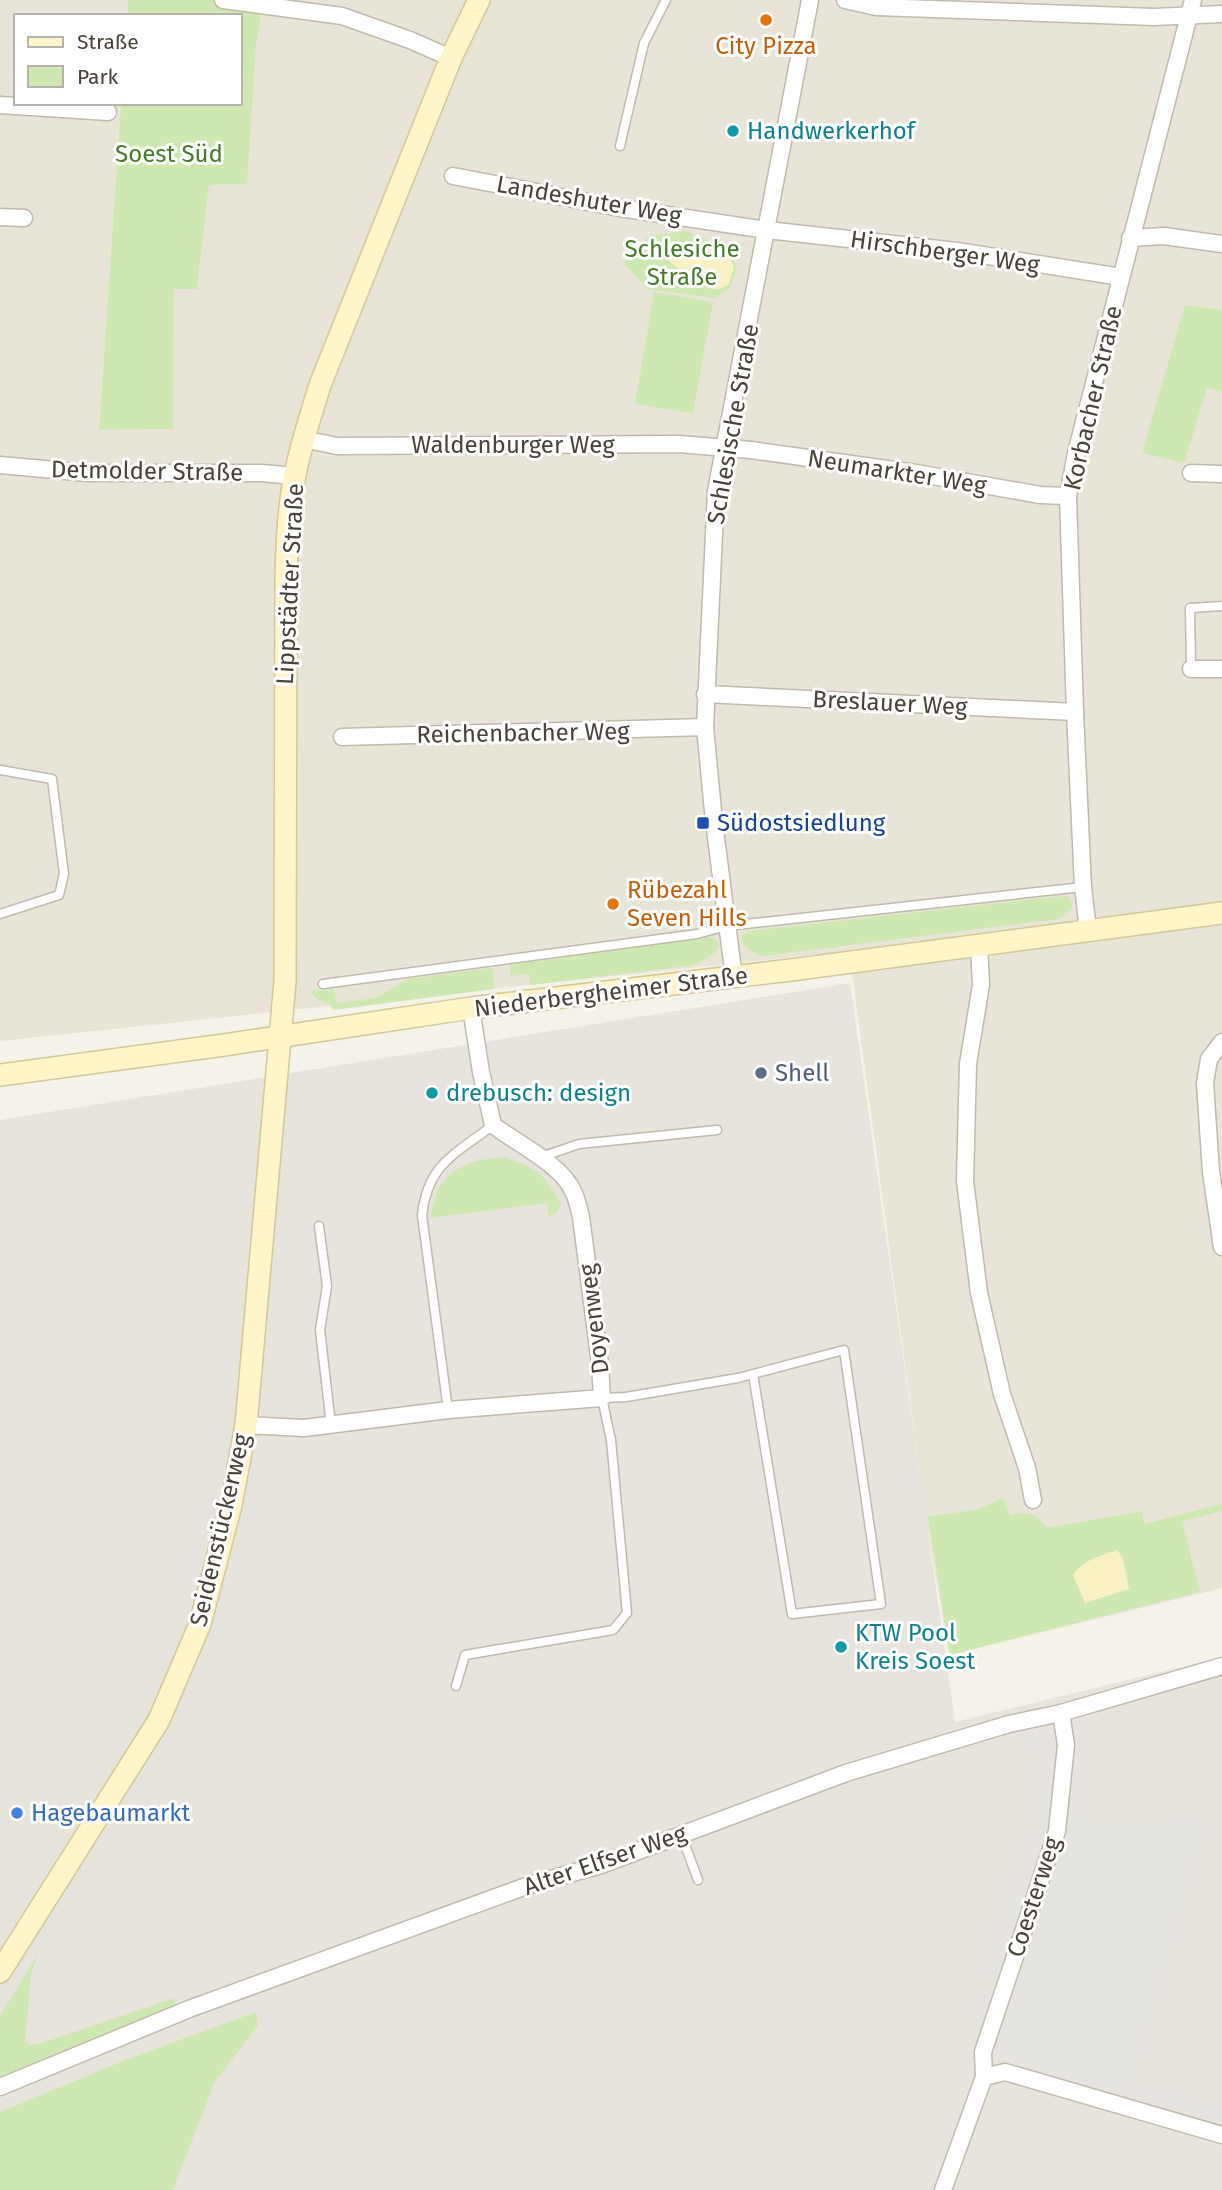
<svg xmlns="http://www.w3.org/2000/svg" width="1222" height="2190" viewBox="0 0 1222 2190" font-family="'Fira Sans',sans-serif">
<style>
.residential{fill:#e8e4d7}
.industrial{fill:#e7e3dd}
.green{fill:#cde9b1}
.sand{fill:#f9f0c4}
.parking{fill:#e6e4e0}
.lines{fill:none;stroke-linecap:round;stroke-linejoin:round}
.lane-casing{stroke:#c0baab;stroke-width:11}
.street-casing{stroke:#c0baab;stroke-width:19}
.secondary-casing{stroke:#d5c898;stroke-width:24}
.lane{stroke:#fff;stroke-width:8}
.street{stroke:#fff;stroke-width:16}
.secondary{stroke:#fff5c8;stroke-width:21}
.food-dot{fill:#e8710a;stroke:#fff;stroke-width:2.5}
.culture-dot{fill:#0f9aa8;stroke:#fff;stroke-width:2.5}
.transit-dot{fill:#1a4fb4;stroke:#fff;stroke-width:2.5}
.service-dot{fill:#5c6f8a;stroke:#fff;stroke-width:2.5}
.shop-dot{fill:#3f7fe0;stroke:#fff;stroke-width:2.5}
.labels{text-anchor:middle;stroke-width:6;stroke-linejoin:round;paint-order:stroke}
.food-label{font-size:24px;fill:#c56008;stroke:#fff}
.culture-label{font-size:24px;fill:#0d838f;stroke:#fff;text-anchor:start}
.park-label{font-size:24px;fill:#447c28;stroke:#fff}
.street-label{font-size:24px;fill:#484237;stroke:#fff}
.transit-label{font-size:24px;fill:#164399;stroke:#fff;text-anchor:start}
.service-label{font-size:24px;fill:#4e5e75;stroke:#fff;text-anchor:start}
.shop-label{font-size:24px;fill:#366cbe;stroke:#fff;text-anchor:start}
</style>
<rect width="100%" height="100%" fill="#f4f2e9"/>
<!-- residential -->
<polygon class="residential" points="0,0 128,0 127,16 16,16 16,103 121,103 99,430 173,429 174,289 197,289 209,185 246,184 256,45 264,0 1222,0 1222,1588 949,1655 926,1518 849,951 0,1041"/>
<!-- industrial -->
<polygon class="industrial" points="850,983 955,1722 1222,1657 1222,2190 0,2190 0,1120"/>
<!-- green -->
<g class="green">
<polygon points="128,0 264,0 256,45 247,184 209,185 197,289 174,289 173,429 99,430 121,103 240,103 240,16 127,16"/>
<polygon points="686,231 726,248 737,267 730,288 715,298 647,289 624,263 649,236"/>
<polygon points="654,292 713,302 693,413 635,404"/>
<polygon points="1185,305 1222,310 1222,392 1207,388 1184,463 1142,453"/>
<polygon points="1064,896 1069,897 1072,903 1072,908 1059,919 762,956 747,949 742,942 742,935 749,931"/>
<polygon points="708,937 715,939 719,945 716,952 696,965 530,985 529,974 511,976 510,965"/>
<polygon points="493,968 494,989 333,1010 330,1004 317,999 310,991 334,989 337,1003 376,998 408,979"/>
<path d="M504,1157C538,1169 544,1173 561,1204L556,1213L549,1216L547,1203L430,1218C433,1209 435,1194 440,1186C456,1163 479,1159 504,1157Z"/>
<path d="M1003,1498L1010,1515C1026,1510 1038,1515 1047,1528L1142,1511L1144,1524L1222,1504V1511L1182,1521L1200,1592L950,1655L928,1517L979,1509Z"/>
<polygon points="38,1954 31,1975 25,2041 31,2045 39,2044 175,1998 175,2005 0,2077 0,2016"/>
<polygon points="256,2012 258,2026 215,2081 173,2190 0,2190 0,2112 128,2059"/>
</g>
<!-- sand -->
<g class="sand">
<path d="M678,241L705,249L712,246L725,250L734,267L729,284C725,286 721,289 717,289C701,290 678,269 667,259V249L673,242Z"/>
<path d="M1117,1550L1123,1558L1129,1589L1085,1603L1073,1575C1083,1560 1100,1556 1117,1550Z"/>
</g>
<!-- parking -->
<g class="parking">
<polygon points="1088,1712 1085,1822 1210,1821 1129,2096 990,2055 967,2053 991,1977 984,1974 1038,1822 1043,1748 1021,1746 1017,1729"/>
<polygon points="1145,2084 1222,2107 1222,2122 1141,2097"/>
</g>
<g class="lines">
<!-- lane casing -->
<g class="lane-casing">
<g id="lane">
<polyline points="620,146 644,43 666,0"/>
<polyline points="1191,669 1190,608 1222,606"/>
<polyline points="0,770 52,779 64,874 59,895 0,914"/>
<polyline points="323,984 697,934 727,926 1083,887"/>
<polyline points="541,1157 579,1144 717,1130"/>
<polyline points="319,1226 327,1286 320,1330 331,1425"/>
<path d="M448,1410L422,1215C428,1163 455,1155 493,1125"/>
<polyline points="456,1686 465,1655 613,1630 627,1613 611,1440 602,1398 626,1397 738,1378 753,1374 844,1350 881,1604 792,1614 753,1374"/>
<polyline points="681,1834 698,1880"/>
</g>
</g>
<!-- street casing -->
<g class="street-casing">
<g id="street">
<polyline points="223,0 342,16 410,40 451,58"/>
<polyline points="845,0 876,7 1154,17 1222,14"/>
<polyline points="0,105 108,112"/>
<polyline points="453,176 620,208 767,230 957,251 1121,277"/>
<polyline points="0,217 24,218"/>
<polyline points="1130,238 1164,236 1222,244"/>
<polyline points="303,439 337,446 679,444 751,450 916,473 1040,495 1068,496"/>
<polyline points="0,465 87,473 262,473 294,476"/>
<polyline points="1191,473 1222,474"/>
<polyline points="1191,669 1222,669"/>
<polyline points="705,694 1075,712"/>
<polyline points="342,737 705,727"/>
<polyline points="1088,930 1083,887 1075,712 1068,496 1076,453 1193,0"/>
<polyline points="979,946 981,985 968,1064 965,1181 979,1293 1002,1394 1027,1468 1033,1500"/>
<polyline points="734,978 714,822 705,727 716,491 810,0"/>
<polyline points="1222,1042 1209,1059 1205,1083 1211,1172 1222,1247"/>
<path d="M246,1425L304,1428L448,1410L602,1398L600,1364L581,1217C579,1208 577,1199 573,1191C561,1164 516,1143 493,1125L481,1072L471,1008"/>
<polyline points="984,2077 1005,2072 1222,2135"/>
<polyline points="0,2087 189,2009 529,1885 601,1865 846,1773 1009,1724 1061,1713 1222,1666"/>
<polyline points="943,2190 984,2077 983,2052 1057,1831 1066,1745 1061,1713"/>
</g>
</g>
<!-- secondary casing -->
<g class="secondary-casing">
<g id="secondary">
<polyline points="0,1075 224,1045 471,1008 791,970 1222,913"/>
<path d="M0,1972L159,1720L200,1624L231,1505L246,1425L285,981L286,579C287,544 288,509 295,475C301,444 311,415 320,385L451,58L479,0"/>
</g>
</g>
<!-- lane -->
<use href="#lane" class="lane"/>
<!-- street -->
<use href="#street" class="street"/>
<!-- secondary -->
<use href="#secondary" class="secondary"/>
</g>
<!-- markers -->
<g class="food-dot">
<circle cx="766" cy="20" r="7"/>
<circle cx="613" cy="904" r="7"/>
</g>
<g class="culture-dot">
<circle cx="733" cy="131" r="7"/>
<circle cx="432" cy="1093" r="7"/>
<circle cx="841" cy="1647" r="7"/>
</g>
<rect class="transit-dot" x="696" y="816" width="14" height="14" rx="3.5"/>
<circle class="service-dot" cx="761" cy="1073" r="7"/>
<circle class="shop-dot" cx="17" cy="1813" r="7"/>
<g class="labels">
<!-- food labels -->
<g class="food-label">
<text x="766" y="54">City Pizza</text>
<text x="627" y="898" text-anchor="start">Rübezahl<tspan x="627" dy="28">Seven Hills</tspan></text>
</g>
<!-- culture labels -->
<g class="culture-label">
<text x="747" y="139">Handwerkerhof</text>
<text x="446" y="1101">drebusch: design</text>
<text x="855" y="1641">KTW Pool<tspan x="855" dy="28">Kreis Soest</tspan></text>
</g>
<!-- park labels -->
<g class="park-label">
<text x="169" y="162">Soest Süd</text>
<text x="682" y="257">Schlesiche<tspan x="682" dy="28">Straße</tspan></text>
</g>
<!-- street labels -->
<g class="street-label">
<text transform="translate(589 200) rotate(10)" y="8">Landeshuter Weg</text>
<text transform="translate(945 252) rotate(8)" y="8">Hirschberger Weg</text>
<text transform="translate(1093 398) rotate(-77)" y="8">Korbacher Straße</text>
<text transform="translate(733 424) rotate(-80)" y="8">Schlesische Straße</text>
<text x="513" y="453">Waldenburger Weg</text>
<text transform="translate(147 471) rotate(1)" y="8">Detmolder Straße</text>
<text transform="translate(897 472) rotate(9)" y="8">Neumarkter Weg</text>
<text transform="translate(290 584) rotate(-87)" y="8">Lippstädter Straße</text>
<text transform="translate(890 703) rotate(3)" y="8">Breslauer Weg</text>
<text transform="translate(523 733) rotate(-1)" y="8">Reichenbacher Weg</text>
<text transform="translate(611 992) rotate(-7)" y="8">Niederbergheimer Straße</text>
<text transform="translate(594 1319) rotate(-97)" y="8">Doyenweg</text>
<text transform="translate(220 1530) rotate(-77)" y="8">Seidenstückerweg</text>
<text transform="translate(605 1860) rotate(-19)" y="8">Alter Elfser Weg</text>
<text transform="translate(1034 1897) rotate(-72)" y="8">Coesterweg</text>
</g>
<!-- transit labels -->
<g class="transit-label">
<text x="717" y="831">Südostsiedlung</text>
</g>
<!-- service labels -->
<g class="service-label">
<text x="775" y="1081">Shell</text>
</g>
<!-- shop labels -->
<g class="shop-label">
<text x="31" y="1821">Hagebaumarkt</text>
</g>
</g>
<!-- legend -->
<rect x="14" y="14" width="228" height="91" fill="#ffffff" stroke="#b6b3af" stroke-width="2"/>
<rect x="28" y="37" width="35" height="10" fill="#fff5c8" stroke="#b6b3af" stroke-width="2"/>
<text x="77" y="49" font-size="21" fill="#484237">Straße</text>
<rect x="28" y="66" width="35" height="21" fill="#cde9b1" stroke="#b6b3af" stroke-width="2"/>
<text x="77" y="84" font-size="21" fill="#484237">Park</text>
</svg>
